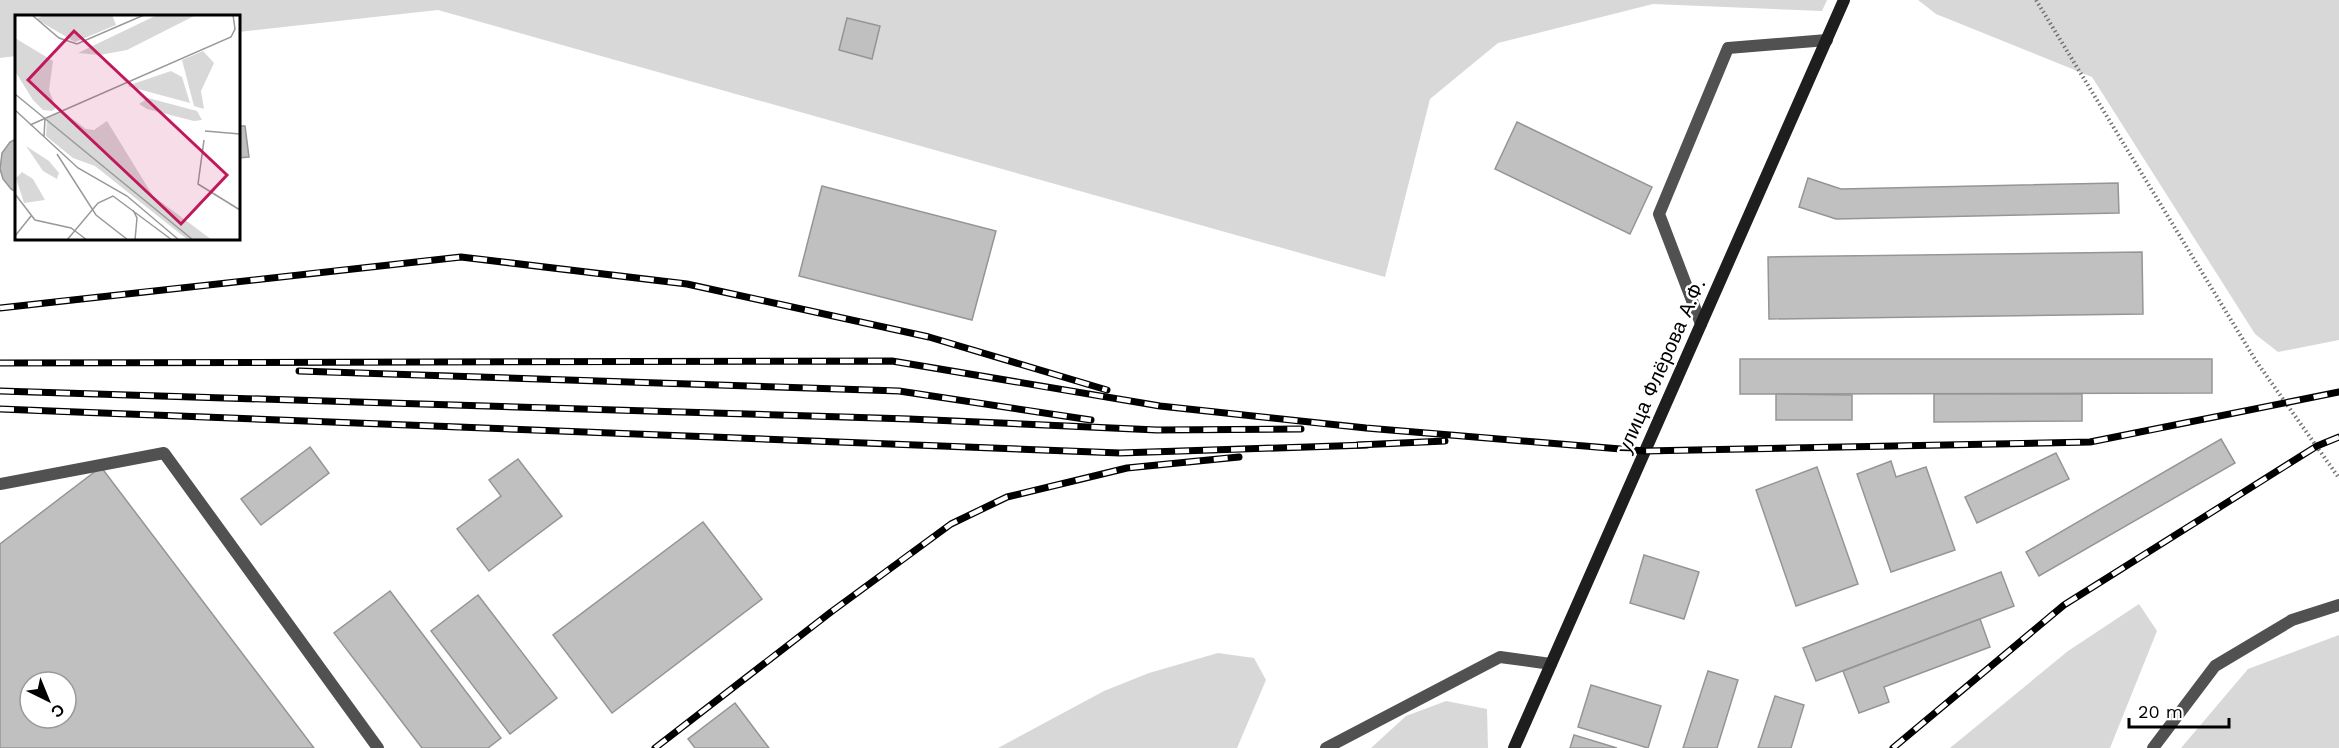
<svg xmlns="http://www.w3.org/2000/svg" width="2339" height="748" viewBox="0 0 2339 748" font-family="'Work Sans',sans-serif">
<style>
.green{fill:#d8d8d8}
.building{fill:#c0c0c0;stroke:#959595;stroke-width:1.5;fill-rule:evenodd}
.lines{fill:none;stroke-linecap:round;stroke-linejoin:round}
.path{stroke:#737373;stroke-width:4;stroke-dasharray:1.5 3;stroke-linecap:butt}
.lane{stroke:#515151;stroke-width:12}
.street{stroke:#515151;stroke-width:12}
.secondary{stroke:#1e1e1e;stroke-width:12}
.rail-casing{stroke:#000;stroke-width:7}
.rail{stroke:#fff;stroke-width:4.5;stroke-dasharray:14;stroke-linecap:butt}
.labels{text-anchor:middle;stroke-width:5;stroke-linejoin:round;paint-order:stroke}
.street-label{font-size:20px;fill:#000;stroke:#fff}
.inset-road{fill:none;stroke:#999;stroke-width:1.5}
.view{fill:#c2185b;fill-opacity:0.15;stroke:#c2185b;stroke-width:3}
.inset-edge{fill:none;stroke:#000;stroke-width:3}
</style>
<rect width="100%" height="100%" fill="#fff"/>
<!-- green -->
<g class="green">
<polygon points="0,0 1827,0 1822,11 1653,4 1498,43 1430,99 1385,277 438,10 239,32 238,16 16,16 16,56 0,58"/>
<polygon points="1918,0 2339,0 2339,340 2278,352 2255,334 2092,77 1936,14"/>
<polygon points="2139,604 2157,631 2110,748 1950,748 2068,651"/>
<polygon points="2339,635 2339,748 2181,748 2248,669"/>
<polygon points="1218,653 1254,658 1266,680 1237,748 998,748 1104,691 1149,673"/>
<polygon points="1446,701 1487,709 1488,748 1371,748 1406,716"/>
</g>
<!-- building -->
<g class="building">
<polygon points="847,18 880,26 872,59 839,50"/>
<polygon points="1517,122 1652,187 1630,234 1495,169"/>
<polygon points="238,126 245,126 249,157 238,158"/>
<polygon points="16,139 16,192 11,189 3,179 0,169 2,153 10,142"/>
<polygon points="1808,178 1841,189 2118,183 2119,213 1836,219 1799,207"/>
<polygon points="822,186 996,231 972,320 799,276"/>
<polygon points="2142,252 2143,314 1769,319 1768,257"/>
<polygon points="1740,359 2212,359 2212,393 1740,394"/>
<polygon points="1776,394 1852,395 1852,420 1776,420"/>
<polygon points="1934,394 2082,394 2082,421 1934,422"/>
<polygon points="2221,439 2235,463 2039,576 2026,552"/>
<polygon points="310,447 329,473 261,525 241,499"/>
<polygon points="2056,453 2069,479 1977,523 1965,497"/>
<polygon points="518,459 562,516 489,571 457,529 501,496 489,480"/>
<polygon points="1891,461 1896,477 1926,467 1955,550 1891,572 1857,474"/>
<path d="M101,467L314,748H0V544ZM30,682H66V718H30Z"/>
<polygon points="1817,467 1858,584 1796,606 1756,490"/>
<polygon points="703,522 762,599 612,713 553,635"/>
<polygon points="1644,555 1699,572 1684,619 1630,603"/>
<polygon points="2001,572 2014,606 1816,681 1803,648"/>
<polygon points="390,591 501,738 488,748 422,748 334,633"/>
<polygon points="478,595 557,698 510,734 431,631"/>
<polygon points="1980,619 1990,647 1884,687 1889,702 1859,713 1843,671"/>
<polygon points="1708,671 1738,680 1717,748 1683,748"/>
<polygon points="1591,685 1661,706 1648,748 1578,727"/>
<polygon points="1775,696 1804,705 1791,748 1758,748"/>
<polygon points="735,703 769,748 695,748 688,739"/>
<polygon points="1574,735 1617,748 1570,748"/>
</g>
<g class="lines">
<!-- path -->
<polyline class="path" points="2036,0 2256,361 2339,478"/>
<!-- lane -->
<g class="lane">
<polyline points="1701,324 1659,214 1728,48 1827,40"/>
<polyline points="1326,748 1500,657 1551,664"/>
</g>
<!-- street -->
<g class="street">
<polyline points="0,484 164,453 378,748"/>
<polyline points="2153,748 2215,666 2292,620 2339,605"/>
</g>
<!-- secondary -->
<polyline class="secondary" points="1514,748 1844,0"/>
<!-- rail casing -->
<g class="rail-casing">
<g id="rail">
<polyline points="0,308 461,257 687,284 929,337 1107,390"/>
<polyline points="0,363 892,361 1160,406 1366,428 1645,451 2090,442 2339,392"/>
<polyline points="299,371 899,391 1091,420"/>
<polyline points="0,391 909,419 1157,430 1301,429"/>
<polyline points="0,409 1120,453 1367,445"/>
<polyline points="1358,445 1445,441"/>
<polyline points="655,748 831,612 951,524 1007,497 1127,468 1239,457"/>
<polyline points="1893,748 2064,605 2317,446 2339,437"/>
</g>
</g>
<!-- rail -->
<use href="#rail" class="rail"/>
</g>
<g class="labels">
<!-- street labels -->
<g class="street-label">
<text transform="translate(1661 366) rotate(-66)" y="7">улица Флёрова А.Ф.</text>
</g>
</g>
<!-- overview -->
<g transform="translate(15 15)">
<rect width="225" height="225" fill="#fff"/>
<path d="M29,0H97L101,10L60,27L21,4ZM142,0H181L112,35L85,40L63,38ZM0,23L38,46L34,75L41,93L37,96L28,95L18,85L0,56ZM188,36L199,48L186,76L189,94L179,91L167,45ZM156,56L167,62L175,88L112,71ZM133,83L182,96L187,105L179,106L132,94L124,89ZM47,96L71,114L79,115L92,106L138,181L197,225H173L80,151L58,143L31,121L32,103ZM11,131L34,146L44,158L42,164L28,156ZM7,157L18,164L30,185L9,188L1,163Z" fill="#d8d8d8"/>
<path class="inset-road" d="M17,0L44,23L62,29L129,0M0,79L178,225M0,95L63,153L112,181L164,225M15,110L216,22L220,14L218,0M190,116L225,119M29,122L30,103M189,125L183,169L225,195M42,139L81,200L113,225M0,179L20,205L56,213L72,225M118,195L122,203L120,225M0,221L16,201M52,225L83,188L98,181L157,225"/>
<path class="view" d="M59,16L212,160L166,209L13,65Z"/>
<rect width="225" height="225" class="inset-edge"/>
</g>
<!-- north arrow -->
<g transform="translate(48 700) rotate(137)"><circle r="28" fill="#ffffff" stroke="#999999" stroke-width="1.5"/>
<path d="M0-4.5L10 22L0 15L-10 22Z" fill="#000000"/>
<text y="-9" font-size="16" font-weight="bold" text-anchor="middle" fill="#000000">С</text>
</g>
<!-- scale -->
<path d="M2129 718v9h100v-9" fill="none" stroke="#000000" stroke-width="3"/>
<text x="2138" y="718" font-size="18" fill="#000000" stroke="#ffffff" stroke-width="4.5" paint-order="stroke">20 m</text>
</svg>
